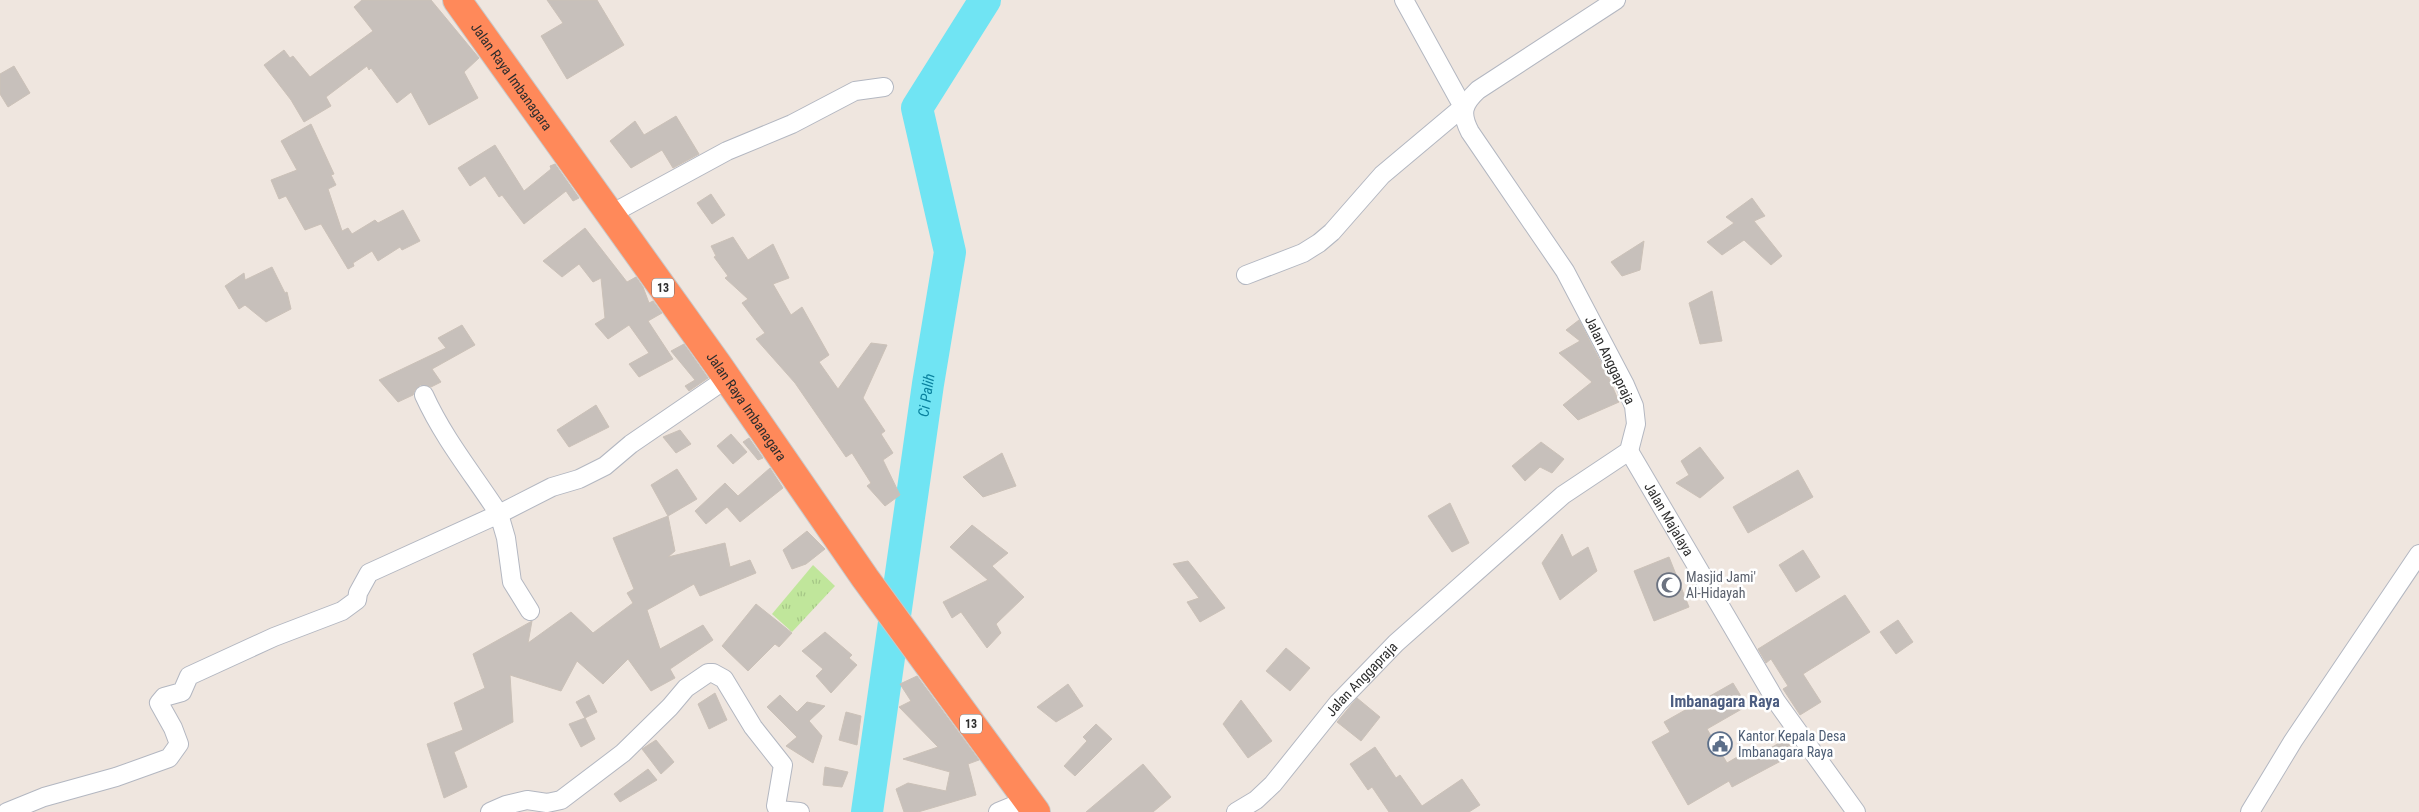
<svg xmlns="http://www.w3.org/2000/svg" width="2419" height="812" viewBox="0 0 2419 812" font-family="'Roboto Condensed',sans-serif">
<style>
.park{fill:url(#park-tufts)}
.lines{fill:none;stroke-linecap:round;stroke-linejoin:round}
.river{stroke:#70e4f3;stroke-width:32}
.building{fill:#c7c0bb;stroke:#cbc1b8}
.street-casing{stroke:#b3b7c1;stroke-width:20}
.highway-casing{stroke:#c8c8c8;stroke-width:30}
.street{stroke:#fff;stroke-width:18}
.highway{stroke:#ff895a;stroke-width:28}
.labels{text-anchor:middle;stroke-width:5;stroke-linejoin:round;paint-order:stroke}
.shield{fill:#fff;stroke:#6c6c6c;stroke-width:1}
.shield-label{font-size:12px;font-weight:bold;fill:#2d2d2d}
.street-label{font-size:14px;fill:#2d2d2d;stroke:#fff}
.worship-label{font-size:14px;fill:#5b616d;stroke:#fff;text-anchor:start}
.service-label{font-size:14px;fill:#4e5e75;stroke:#fff;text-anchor:start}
.water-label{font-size:15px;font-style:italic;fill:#09819e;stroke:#fff}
.quarter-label{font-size:16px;font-weight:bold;fill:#4b5c80;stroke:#fff}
</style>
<defs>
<pattern id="park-tufts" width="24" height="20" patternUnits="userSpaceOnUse" patternTransform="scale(1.25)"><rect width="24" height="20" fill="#c0e69b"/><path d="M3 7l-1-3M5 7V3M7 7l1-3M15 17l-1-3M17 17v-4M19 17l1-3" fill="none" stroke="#a5c686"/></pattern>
</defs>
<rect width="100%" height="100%" fill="#efe6df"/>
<!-- park -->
<polygon class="park" points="813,565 835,586 792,632 772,614"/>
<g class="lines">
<!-- river -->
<path class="river" id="s1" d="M867,812L928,384L950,252L917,108L985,0"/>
</g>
<!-- building -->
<g class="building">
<polygon points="362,0 431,0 479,58 464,72 478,98 429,125 411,92 397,103 371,68 369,70 367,66 326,97 331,106 304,122 291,100 264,65 284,50 290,58 293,56 310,77 373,31 354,7"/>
<polygon points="547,0 597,0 624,45 567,79 541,36 563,23"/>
<polygon points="14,66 30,93 8,107 0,94 0,74"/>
<polygon points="676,116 699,154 673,168 662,150 631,168 610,141 635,121 644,135"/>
<polygon points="311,124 334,174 331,175 336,185 328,189 342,231 348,228 352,234 375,220 378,223 403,210 420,241 402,250 400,247 378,261 372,251 353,263 354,266 348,269 321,224 305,230 286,196 279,199 271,180 297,170 281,141"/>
<polygon points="495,145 524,191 551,169 550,166 555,164 579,198 573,201 566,191 524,224 502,195 499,197 485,176 470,186 458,168"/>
<polygon points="711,194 725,215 712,224 697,203"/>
<polygon points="1752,198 1765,216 1754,221 1782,256 1771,265 1744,240 1722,255 1707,242 1734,223 1726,217"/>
<polygon points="585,228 627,282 636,277 643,287 649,303 653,301 662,313 648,321 673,359 639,377 629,364 649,353 629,325 608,339 595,324 605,318 601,278 593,282 579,264 562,277 543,261"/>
<polygon points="733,237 748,260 773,244 789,278 773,284 791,315 802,307 829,355 819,362 838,389 871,343 887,345 863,398 885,431 881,434 893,453 883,460 900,495 885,506 867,486 871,483 852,453 846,457 795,383 756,339 765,333 742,303 748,299 725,278 728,276 714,257 716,256 711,246"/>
<polygon points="1644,241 1640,270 1622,276 1611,262"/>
<polygon points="272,267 285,293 287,292 291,309 266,322 245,305 239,309 225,286 244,273 245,280"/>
<polygon points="1712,291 1722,341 1700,344 1689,303"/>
<polygon points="1579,320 1608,376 1619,402 1578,420 1563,405 1592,382 1559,353 1580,341 1566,330"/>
<polygon points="462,325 475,345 432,369 441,382 431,387 420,385 415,390 413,395 398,402 379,380 446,348 438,338"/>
<polygon points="684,344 708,378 689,391 685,386 695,380 671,351"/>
<polygon points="596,405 609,427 569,447 557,430"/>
<polygon points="680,430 691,444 676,453 663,437"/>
<polygon points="731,434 747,452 733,464 717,446"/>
<polygon points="749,438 763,458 758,460 743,442"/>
<polygon points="1541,442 1564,459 1552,473 1540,467 1525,481 1512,466"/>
<polygon points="1700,447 1724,478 1700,498 1676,483 1689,475 1681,461"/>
<polygon points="1002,453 1016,486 983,497 963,477"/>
<polygon points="770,468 783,488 740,522 727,507 706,524 695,511 725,483 738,496"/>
<polygon points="677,469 697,499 668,516 651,485"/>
<polygon points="1798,470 1813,497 1748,533 1733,507"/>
<polygon points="1450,503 1469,543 1452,552 1428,516"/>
<polygon points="668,516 675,551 668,557 725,543 730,567 750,560 756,573 700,596 694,584 647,610 660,649 703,625 713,640 670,669 675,678 651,691 628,659 603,684 577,661 561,691 510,675 513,722 454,752 467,787 444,798 427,744 463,730 454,703 485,688 473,654 532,621 528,643 571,612 593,633 633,603 627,593 634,589 613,538"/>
<polygon points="972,525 1008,553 992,566 1024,597 996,624 1001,633 987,648 961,612 952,618 943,602 988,580 950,547"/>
<polygon points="807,531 825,549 806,564 792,569 783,550"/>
<polygon points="1562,534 1572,557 1588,547 1597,571 1560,600 1542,563"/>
<polygon points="1803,550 1820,577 1796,592 1779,565"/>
<polygon points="1669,557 1689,607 1654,621 1634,571"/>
<polygon points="1188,561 1225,608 1200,622 1187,602 1199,598 1173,564"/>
<polygon points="1845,595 1870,632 1803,674 1821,702 1800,715 1783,689 1788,686 1771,659 1766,663 1758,649"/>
<polygon points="756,604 792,633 779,647 775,644 748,671 722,646"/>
<polygon points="1898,620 1913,642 1896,654 1880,632"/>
<polygon points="825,632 852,655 849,658 857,665 831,693 816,676 823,669 802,651"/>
<polygon points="1286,648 1310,668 1290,691 1266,671"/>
<polygon points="917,676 979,760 968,764 976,795 918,812 904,812 896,789 908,783 946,791 950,772 903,759 938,747 899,707 911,701 900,684"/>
<polygon points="1733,683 1747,706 1707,729 1727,763 1749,750 1752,755 1766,748 1767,750 1786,739 1794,754 1732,787 1729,781 1688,805 1652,742 1670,732 1664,722"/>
<polygon points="1068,684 1083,706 1056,722 1037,707"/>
<polygon points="715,693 727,720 709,729 698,704"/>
<polygon points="589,695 597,712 585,718 576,702"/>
<polygon points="780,695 797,712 807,702 825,706 809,721 822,736 813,763 786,746 797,737 767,707"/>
<polygon points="1357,698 1380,717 1361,741 1337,722"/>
<polygon points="1241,700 1272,741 1248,758 1223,724"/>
<polygon points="846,712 861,716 857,745 839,740"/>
<polygon points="585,718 595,739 581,747 569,724"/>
<polygon points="1096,724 1112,739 1075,776 1064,766 1087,741 1083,737"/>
<polygon points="656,740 674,762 661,774 642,749"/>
<polygon points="1375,747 1396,778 1400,775 1422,806 1462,779 1480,805 1469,812 1389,812 1372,787 1368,790 1350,764"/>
<polygon points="1143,764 1171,797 1153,812 1086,812"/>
<polygon points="825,767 848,772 842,787 823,785"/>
<polygon points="648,769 657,780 620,802 614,794"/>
</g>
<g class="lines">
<!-- street casing -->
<g class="street-casing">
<g id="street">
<polyline points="611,214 727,151 792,124 855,91 884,87"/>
<polyline points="1246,275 1303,253 1319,243 1332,232 1382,175 1463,107 1404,0"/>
<path d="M424,395C444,439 473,474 499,514L552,487L579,479L605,466L631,444L726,379"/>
<path id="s2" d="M1629,451L1776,701L1856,812"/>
<polyline points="7,812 44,797 116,777 169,758 179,744 173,728 159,703 164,697 182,692 189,676 274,637 342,611 357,600 358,593 369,573 499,514 506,538 512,582 530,611"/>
<polyline points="490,812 506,805 527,800 547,803 561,800 623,753 670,707 686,688 708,673 713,673 724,679 753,727 783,765 776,806 778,810 800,812"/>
<polyline points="998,812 1027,800"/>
<path id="s3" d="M1236,812L1256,800L1273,784L1338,703L1396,643L1563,495L1629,451L1636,424L1634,406L1625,385L1565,271L1470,132C1460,113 1463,104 1478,90L1616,0"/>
<polyline points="2250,812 2293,741 2419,554"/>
</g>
</g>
<!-- highway casing -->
<g class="highway-casing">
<g id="highway">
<path id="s4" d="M457,0L718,365L865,578L1036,812"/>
</g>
</g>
<!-- street -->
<use href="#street" class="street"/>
<!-- highway -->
<use href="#highway" class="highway"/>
</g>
<!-- icons -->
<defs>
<g id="mosque-ring" transform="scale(1.25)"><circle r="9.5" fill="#fff" stroke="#6b7280" stroke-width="1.5"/><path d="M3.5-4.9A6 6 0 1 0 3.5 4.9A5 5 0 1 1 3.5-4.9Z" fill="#6b7280"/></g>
<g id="civic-ring" transform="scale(1.25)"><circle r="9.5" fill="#fff" stroke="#5c6f8a" stroke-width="1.5"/><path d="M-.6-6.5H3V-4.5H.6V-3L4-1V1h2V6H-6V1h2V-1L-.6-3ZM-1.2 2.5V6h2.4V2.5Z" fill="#5c6f8a"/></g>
</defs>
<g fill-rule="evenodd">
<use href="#mosque-ring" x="1669" y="585"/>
<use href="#civic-ring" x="1720" y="744"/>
</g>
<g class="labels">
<!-- shield labels -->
<g class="shield">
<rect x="652" y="278.5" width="22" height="19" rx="4"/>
<rect x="960" y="714.5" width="22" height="19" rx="4"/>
</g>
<g class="shield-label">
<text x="663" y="292">13</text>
<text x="971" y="728">13</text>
</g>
<!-- street labels -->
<g class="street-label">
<text dy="5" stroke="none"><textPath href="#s4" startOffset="94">Jalan Raya Imbanagara</textPath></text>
<text transform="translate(1610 360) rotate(64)" y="5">Jalan Anggapraja</text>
<text dy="5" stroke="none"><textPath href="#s4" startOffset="499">Jalan Raya Imbanagara</textPath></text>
<text dy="5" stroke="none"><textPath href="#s2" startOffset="79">Jalan Majalaya</textPath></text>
<text dy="5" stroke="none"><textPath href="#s3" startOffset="184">Jalan Anggapraja</textPath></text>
</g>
<!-- worship labels -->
<g class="worship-label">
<text x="1686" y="582">Masjid Jami'<tspan x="1686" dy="16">Al-Hidayah</tspan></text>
</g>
<!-- service labels -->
<g class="service-label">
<text x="1738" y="741">Kantor Kepala Desa<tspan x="1738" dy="16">Imbanagara Raya</tspan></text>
</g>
<!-- water labels -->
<g class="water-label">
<text dy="5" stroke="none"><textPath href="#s1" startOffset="421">Ci Palih</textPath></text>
</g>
<!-- quarter labels -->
<g class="quarter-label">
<text x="1725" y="707">Imbanagara Raya</text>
</g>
</g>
</svg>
